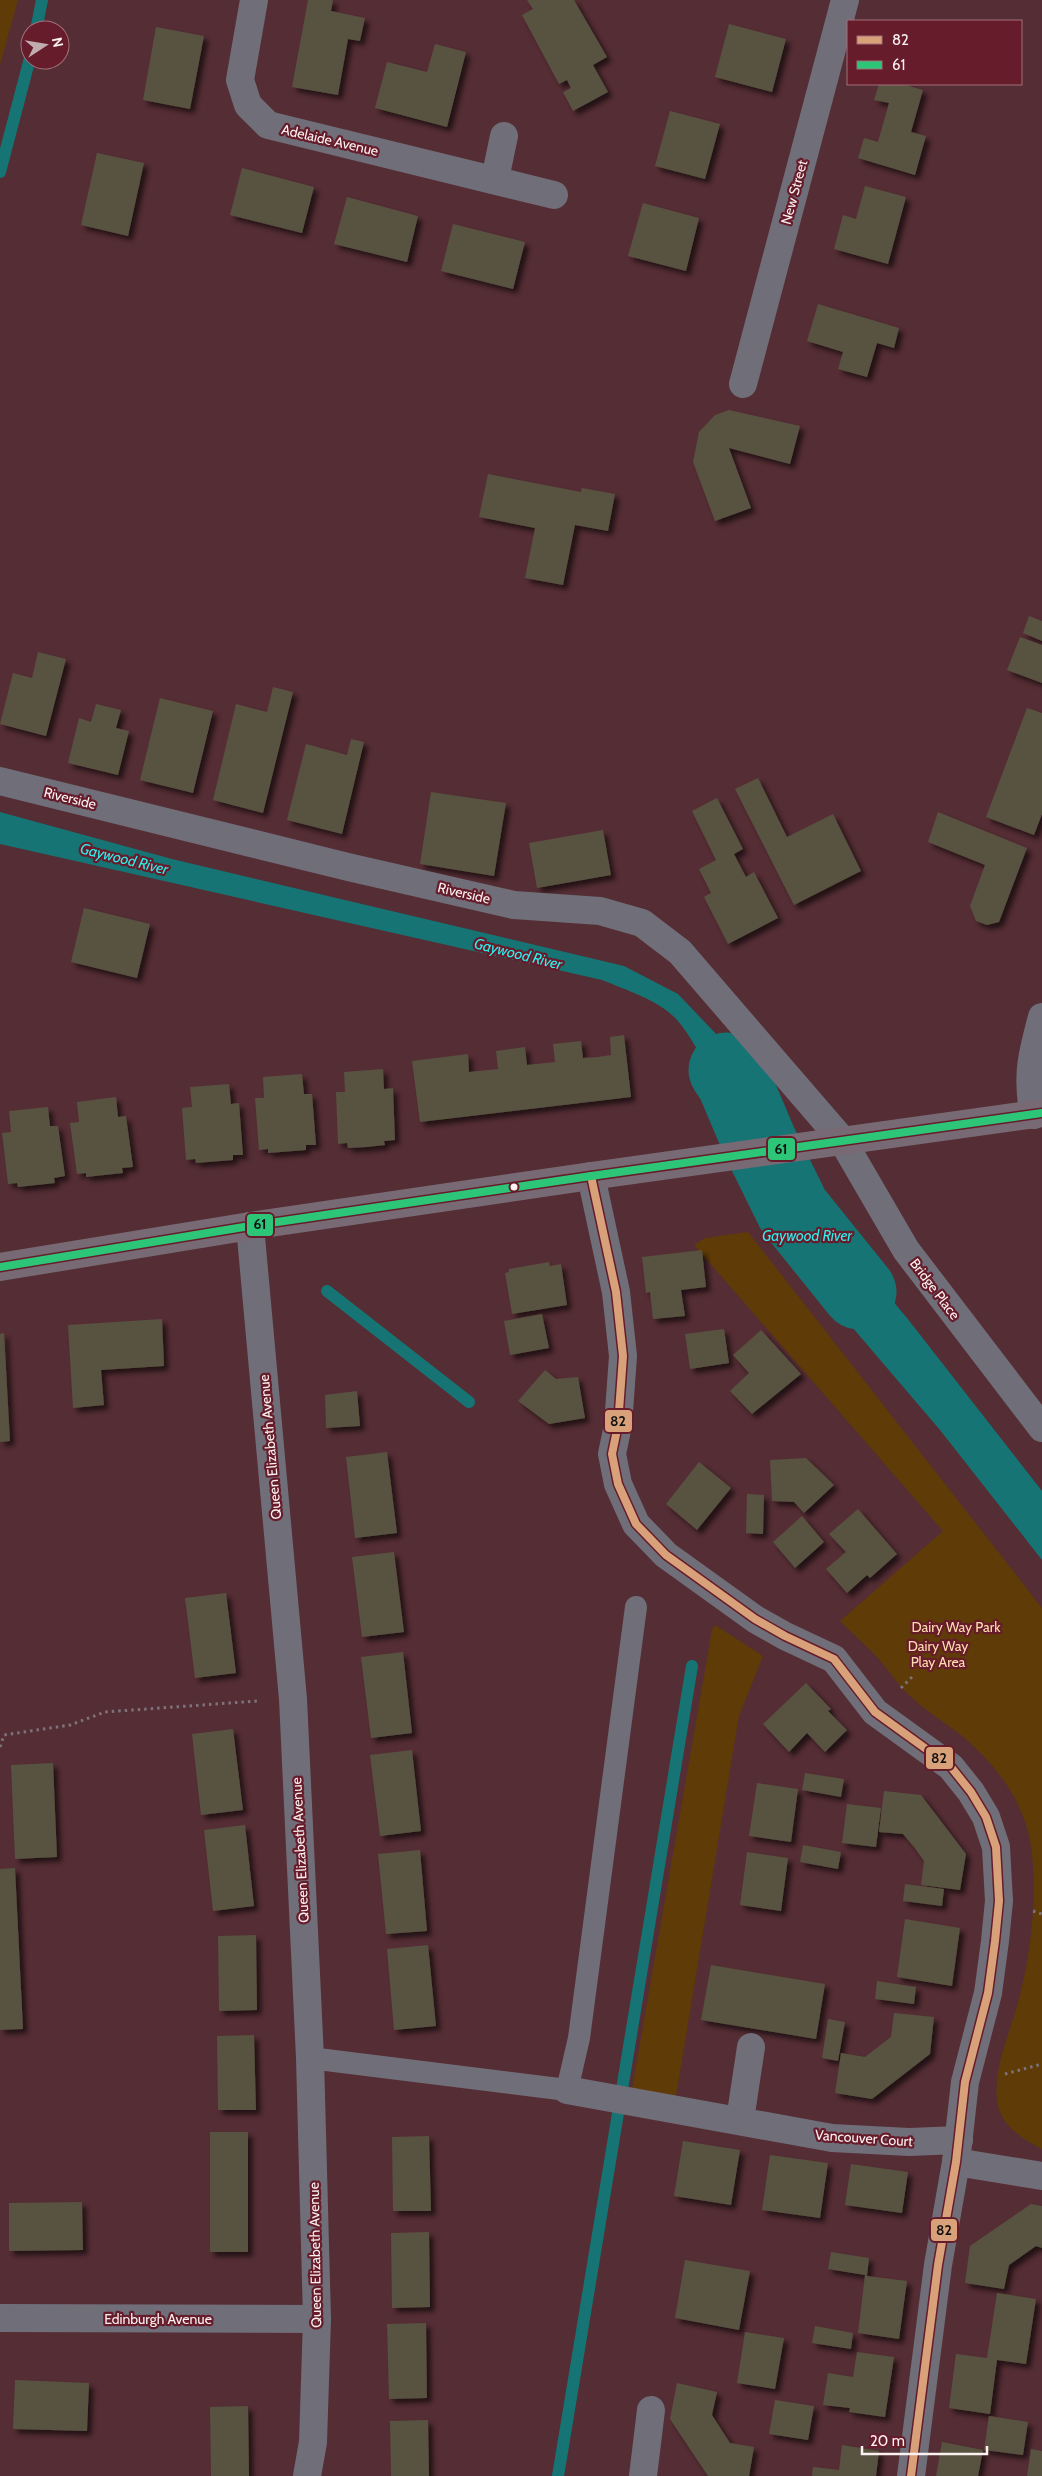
<svg xmlns="http://www.w3.org/2000/svg" width="1042" height="2476" viewBox="0 0 1042 2476" font-family="Cabin,sans-serif">
<style>
.green{fill:#5f3b07}
.water{fill:#167474}
.lines{fill:none;stroke-linecap:round;stroke-linejoin:round}
.stream{stroke:#167474;stroke-width:12}
.river{stroke:#167474;stroke-width:75}
.building{fill:#595240;filter:url(#shadow)}
.path{stroke:#7d737b;stroke-width:3;stroke-dasharray:2.5 4;stroke-linecap:butt}
.lane{stroke:#706e79;stroke-width:22}
.street{stroke:#706e79;stroke-width:28}
.primary{stroke:#786a75;stroke-width:28}
.bus-1-casing{stroke:#661c2a;stroke-width:11}
.bus-2-casing{stroke:#661c2a;stroke-width:11}
.bus-1{stroke:#d9a179;stroke-width:8}
.bus-2{stroke:#2dc577;stroke-width:8}
.bus-dot{fill:#fbf1f1;stroke:#661c2a;stroke-width:2}
.labels{text-anchor:middle;stroke-width:4.5;stroke-linejoin:round;paint-order:stroke}
.street-label{font-size:14px;fill:#fbf1f1;stroke:#661c2a}
.park-label{font-size:14px;fill:#ffdcaf;stroke:#661c2a}
.water-label{font-size:15px;font-style:italic;fill:#30eeec;stroke:#661c2a}
.line-badge{stroke:#661c2a;stroke-width:2}
.pale-badge-label{font-size:14px;text-anchor:middle;font-weight:bold;fill:#111}
</style>
<defs>
<filter id="shadow"><feDropShadow dx="4.5" dy="4.5" stdDeviation="2.5" flood-color="#0009"/></filter>
</defs>
<rect width="100%" height="100%" fill="#552d34"/>
<!-- green -->
<g class="green">
<polygon points="0,0 18,0 0,65"/>
<path d="M748,1232L1042,1608V2149C1022,2139 1001,2126 997,2101C993,2065 1012,2029 1020,1995C1031,1949 1037,1902 1032,1855C1028,1806 998,1766 961,1735C944,1722 925,1710 910,1696C896,1683 886,1666 873,1653C862,1642 851,1632 840,1621L943,1531L694,1245L705,1238Z"/>
<polygon points="715,1625 763,1656 739,1716 676,2096 632,2089 712,1630"/>
</g>
<!-- water -->
<g class="water">
<path d="M0,812L172,859L624,966L678,994L739,1058L778,1138L738,1145C722,1105 706,1055 678,1021C661,1001 626,990 602,980L0,844Z"/>
<polygon points="820,1207 824,1219 907,1318 1042,1491 1042,1560 940,1430 782,1245 771,1227 767,1214"/>
</g>
<g class="lines">
<!-- stream -->
<g class="stream">
<polyline points="36,30 42,0"/>
<polyline points="0,172 30,58"/>
<polyline points="327,1291 469,1402"/>
<polyline points="558,2476 692,1666"/>
</g>
<!-- river -->
<polyline class="river" points="726,1070 734,1082 759,1141 793,1210 859,1292"/>
</g>
<!-- building -->
<g class="building">
<polygon points="308,0 333,0 331,11 365,18 360,41 348,39 338,95 292,87"/>
<polygon points="527,0 574,0 607,57 593,65 608,92 573,111 563,92 571,88 567,80 559,84 522,15 533,9"/>
<polygon points="729,24 786,39 772,92 715,77"/>
<polygon points="156,27 204,36 190,109 143,100"/>
<polygon points="435,44 466,52 447,127 375,108 387,62 427,72"/>
<polygon points="879,84 902,84 923,90 911,132 926,136 915,175 858,158 864,138 878,142 889,103 874,100"/>
<polygon points="670,111 720,124 705,179 655,166"/>
<polygon points="97,153 144,163 128,236 81,225"/>
<polygon points="242,168 314,187 302,233 230,215"/>
<polygon points="865,186 906,197 888,264 834,249 843,215 856,219"/>
<polygon points="347,197 418,216 407,262 334,244"/>
<polygon points="643,203 699,218 686,271 628,256"/>
<polygon points="453,224 525,242 513,289 441,271"/>
<polygon points="818,304 899,328 894,348 877,343 867,377 838,369 843,352 807,341"/>
<polygon points="729,410 800,426 790,464 729,448 751,508 715,521 693,462 699,432 715,415"/>
<polygon points="488,474 581,492 582,488 615,494 608,531 575,525 563,585 525,578 535,528 479,517"/>
<polygon points="1029,616 1042,621 1042,641 1023,633"/>
<polygon points="1020,637 1042,645 1042,683 1007,670"/>
<polygon points="38,652 66,659 46,736 0,724 13,673 32,678"/>
<polygon points="273,687 293,692 263,813 213,800 236,704 267,712"/>
<polygon points="160,698 213,711 193,793 140,780"/>
<polygon points="96,704 121,710 116,728 129,731 118,775 68,763 79,718 91,722"/>
<polygon points="1027,708 1042,713 1042,814 1034,835 986,817"/>
<polygon points="351,739 364,742 342,834 287,820 306,744 347,755"/>
<polygon points="758,778 787,837 833,814 861,871 794,905 735,789"/>
<polygon points="431,792 506,803 494,876 420,864"/>
<polygon points="717,798 743,849 734,854 746,877 754,872 778,918 728,944 704,897 711,893 699,869 716,860 692,811"/>
<polygon points="938,812 1027,848 999,922 987,925 976,921 970,906 985,865 928,842"/>
<polygon points="603,830 611,875 537,888 529,843"/>
<polygon points="84,908 150,924 137,978 71,962"/>
<polygon points="624,1035 631,1097 420,1122 412,1061 468,1054 469,1072 498,1069 496,1051 525,1047 527,1065 555,1062 553,1044 581,1041 583,1058 598,1057 611,1055 610,1037"/>
<polygon points="383,1069 384,1089 393,1088 395,1140 384,1141 385,1145 367,1147 348,1148 347,1143 338,1144 336,1092 345,1092 344,1072"/>
<polygon points="302,1074 304,1094 312,1094 316,1145 306,1145 306,1150 268,1153 268,1149 259,1150 255,1098 264,1098 263,1077"/>
<polygon points="229,1084 231,1104 239,1103 243,1155 233,1155 233,1160 196,1163 195,1159 186,1160 182,1108 192,1107 190,1087"/>
<polygon points="116,1097 118,1117 126,1116 133,1167 122,1168 123,1173 86,1177 86,1173 77,1174 70,1123 79,1122 77,1102"/>
<polygon points="48,1107 50,1126 58,1126 65,1176 54,1178 55,1183 18,1187 17,1183 8,1184 2,1133 11,1132 9,1111"/>
<polygon points="702,1250 706,1287 681,1290 685,1316 653,1319 650,1292 646,1293 642,1257"/>
<polygon points="549,1262 550,1266 561,1264 567,1305 512,1314 505,1273 509,1272 509,1269"/>
<polygon points="542,1314 549,1348 510,1355 504,1321"/>
<polygon points="162,1319 164,1366 101,1370 104,1405 73,1408 68,1325"/>
<polygon points="724,1329 729,1363 690,1369 685,1334"/>
<polygon points="761,1330 801,1374 752,1414 730,1391 749,1373 733,1355"/>
<polygon points="4,1333 10,1441 0,1442 0,1334"/>
<polygon points="545,1370 556,1379 578,1377 585,1418 549,1424 518,1401"/>
<polygon points="357,1391 360,1426 326,1428 325,1395"/>
<polygon points="387,1452 397,1533 355,1538 346,1457"/>
<polygon points="806,1458 834,1485 804,1513 794,1502 772,1501 770,1460"/>
<polygon points="699,1462 731,1488 697,1530 666,1504"/>
<polygon points="747,1494 764,1495 763,1534 746,1533"/>
<polygon points="858,1509 897,1554 870,1578 867,1575 847,1593 826,1569 846,1552 829,1534"/>
<polygon points="802,1516 824,1542 795,1568 773,1542"/>
<polygon points="394,1552 404,1632 362,1637 352,1557"/>
<polygon points="226,1593 236,1673 195,1678 185,1598"/>
<polygon points="403,1652 412,1733 371,1738 361,1657"/>
<polygon points="806,1683 831,1709 828,1711 847,1730 825,1752 807,1733 789,1752 763,1724"/>
<polygon points="233,1729 243,1810 201,1815 192,1734"/>
<polygon points="412,1750 421,1831 380,1836 370,1755"/>
<polygon points="53,1763 57,1857 15,1859 11,1765"/>
<polygon points="805,1773 844,1779 841,1797 802,1790"/>
<polygon points="757,1783 798,1789 791,1842 749,1836"/>
<polygon points="884,1791 921,1795 966,1854 960,1890 921,1885 924,1861 914,1847 903,1834 879,1832"/>
<polygon points="847,1804 881,1808 876,1847 842,1843"/>
<polygon points="245,1825 254,1906 213,1911 204,1830"/>
<polygon points="803,1845 841,1852 838,1869 800,1862"/>
<polygon points="420,1850 427,1931 386,1934 378,1854"/>
<polygon points="747,1852 788,1858 781,1911 740,1905"/>
<polygon points="15,1868 23,2029 0,2030 0,1869"/>
<polygon points="905,1884 944,1889 942,1906 903,1901"/>
<polygon points="905,1919 960,1928 952,1986 897,1977"/>
<polygon points="256,1935 257,2010 219,2011 218,1936"/>
<polygon points="428,1945 436,2026 394,2030 387,1949"/>
<polygon points="711,1965 825,1984 816,2039 701,2020"/>
<polygon points="877,1981 916,1987 914,2004 875,1999"/>
<polygon points="894,2013 934,2017 930,2054 872,2099 835,2093 841,2053 865,2057 891,2037"/>
<polygon points="828,2019 845,2022 838,2061 822,2058"/>
<polygon points="254,2035 256,2110 218,2110 217,2036"/>
<rect x="210" y="2132" width="38" height="120"/>
<polygon points="429,2136 431,2211 393,2211 392,2137"/>
<polygon points="683,2141 740,2150 731,2205 674,2196"/>
<polygon points="770,2155 828,2163 820,2218 762,2210"/>
<polygon points="851,2164 908,2172 902,2213 845,2205"/>
<polygon points="82,2202 83,2250 9,2251 9,2203"/>
<polygon points="1031,2204 1042,2206 1042,2248 1036,2246 1009,2265 1004,2289 965,2283 970,2246"/>
<polygon points="429,2232 430,2307 392,2308 391,2233"/>
<polygon points="831,2252 869,2258 867,2276 907,2281 899,2339 858,2333 865,2275 828,2269"/>
<polygon points="685,2260 750,2271 739,2330 675,2318"/>
<polygon points="997,2293 1036,2299 1026,2364 997,2360 990,2414 949,2408 956,2354 987,2358"/>
<polygon points="426,2323 427,2398 389,2399 387,2324"/>
<polygon points="815,2326 853,2333 851,2349 812,2343"/>
<polygon points="745,2332 784,2338 775,2389 737,2383"/>
<polygon points="857,2352 894,2357 885,2417 849,2412 850,2408 823,2405 828,2373 853,2377"/>
<polygon points="15,2380 89,2383 87,2431 13,2429"/>
<polygon points="677,2383 717,2392 712,2415 730,2443 754,2447 749,2476 708,2476 670,2419"/>
<polygon points="775,2400 814,2406 808,2440 769,2434"/>
<polygon points="248,2406 249,2476 211,2476 210,2407"/>
<polygon points="989,2416 1028,2422 1023,2455 984,2450"/>
<polygon points="428,2420 429,2476 391,2476 390,2421"/>
<polygon points="942,2442 983,2450 978,2476 936,2476"/>
<polygon points="842,2445 879,2451 876,2476 812,2476 813,2467 839,2470"/>
<polygon points="1031,2449 1042,2451 1042,2476 1027,2476"/>
</g>
<g class="lines">
<!-- path -->
<g class="path">
<polyline points="901,1688 912,1677"/>
<polyline points="0,1747 4,1735 70,1725 105,1712 257,1701"/>
<polyline points="1033,1911 1042,1914"/>
<polyline points="1005,2074 1042,2064"/>
</g>
<!-- lane -->
<polyline class="lane" points="310,2058 567,2090 579,2038 636,1607"/>
<!-- street -->
<g class="street">
<polyline points="254,0 240,80 248,105 268,125 554,195"/>
<polyline points="495,179 504,136"/>
<polyline points="743,384 845,0"/>
<polyline points="0,781 348,867 514,905 600,911 642,923 680,952 842,1140 906,1250 1042,1428"/>
<path d="M1034,1115C1026,1076 1032,1054 1042,1017"/>
<polyline points="591,1176 616,1292 623,1356 618,1425 612,1454 618,1484 636,1524 666,1555 755,1619 785,1636 834,1659 875,1712 951,1767 971,1792 986,1817 996,1847 999,1901 995,1941 988,1993 965,2082 956,2162 938,2265 911,2476"/>
<polyline points="250,1226 293,1699 310,2058 317,2319 313,2442 307,2476"/>
<polyline points="567,2090 832,2138 909,2142 959,2140"/>
<polyline points="740,2120 751,2047"/>
<polyline points="956,2162 1042,2176"/>
<polyline points="0,2318 317,2319"/>
<polyline points="643,2476 651,2410"/>
</g>
<!-- primary -->
<polyline class="primary" points="0,1267 250,1226 591,1176 1042,1113"/>
<!-- bus-1 casing -->
<g class="bus-1-casing">
<polyline id="bus-1" points="591,1176 616,1292 623,1356 618,1425 612,1454 618,1484 636,1524 666,1555 755,1619 785,1636 834,1659 875,1712 951,1767 971,1792 986,1817 996,1847 999,1901 995,1941 988,1993 965,2082 956,2162 938,2265 911,2476"/>
</g>
<!-- bus-2 casing -->
<g class="bus-2-casing">
<polyline id="bus-2" points="0,1267 250,1226 591,1176 1042,1113"/>
</g>
<!-- bus-1 -->
<use href="#bus-1" class="bus-1"/>
<!-- bus-2 -->
<use href="#bus-2" class="bus-2"/>
</g>
<!-- markers -->
<circle class="bus-dot" cx="514" cy="1187" r="4.5"/>
<g class="labels">
<!-- street labels -->
<g class="street-label">
<text transform="translate(330 140) rotate(13)" y="5">Adelaide Avenue</text>
<text transform="translate(794 192) rotate(-75)" y="5">New Street</text>
<text transform="translate(70 798) rotate(14)" y="5">Riverside</text>
<text transform="translate(464 893) rotate(13)" y="5">Riverside</text>
<text transform="translate(935 1289) rotate(53)" y="5">Bridge Place</text>
<text transform="translate(270 1447) rotate(-95)" y="5">Queen Elizabeth Avenue</text>
<text transform="translate(300 1850) rotate(-93)" y="5">Queen Elizabeth Avenue</text>
<text transform="translate(864 2138) rotate(4)" y="5">Vancouver Court</text>
<text transform="translate(315 2255) rotate(-91)" y="5">Queen Elizabeth Avenue</text>
<text x="158" y="2324">Edinburgh Avenue</text>
</g>
<!-- park labels -->
<g class="park-label">
<text x="956" y="1632">Dairy Way Park</text>
<text x="938" y="1651">Dairy Way<tspan x="938" dy="16">Play Area</tspan></text>
</g>
<!-- water labels -->
<g class="water-label">
<text transform="translate(124 859) rotate(14)" y="5">Gaywood River</text>
<text transform="translate(518 954) rotate(14)" y="5">Gaywood River</text>
<text x="807" y="1241">Gaywood River</text>
</g>
</g>
<g class="line-badge">
<rect x="767" y="1137" width="29" height="24" rx="5" fill="#2dc577"/>
<rect x="246" y="1213" width="28" height="24" rx="5" fill="#2dc577"/>
<rect x="604" y="1409" width="29" height="24" rx="5" fill="#d9a179"/>
<rect x="925" y="1746" width="29" height="24" rx="5" fill="#d9a179"/>
<rect x="930" y="2218" width="28" height="24" rx="5" fill="#d9a179"/>
</g>
<g class="pale-badge-label">
<text x="781" y="1154">61</text>
<text x="260" y="1229">61</text>
<text x="618" y="1426">82</text>
<text x="939" y="1763">82</text>
<text x="944" y="2235">82</text>
</g>
<!-- legend -->
<rect x="847" y="20" width="175" height="65" fill="#661c2a" stroke="#a2717a"/>
<rect x="857" y="36" width="25" height="8" fill="#d9a179" stroke="#a2717a"/>
<text x="892" y="45" font-size="15" fill="#fbf1f1">82</text>
<rect x="857" y="61" width="25" height="8" fill="#2dc577" stroke="#a2717a"/>
<text x="892" y="70" font-size="15" fill="#fbf1f1">61</text>
<!-- north arrow -->
<g transform="translate(45 45) rotate(78)"><circle r="24" fill="#661c2a" stroke="#a2717a"/>
<path d="M0-4L9 19L0 12L-9 19Z" fill="#c1acaf"/>
<text y="-8" font-size="14" font-weight="bold" text-anchor="middle" fill="#fbf1f1">N</text>
</g>
<!-- scale -->
<path d="M862 2446v8h125v-8" fill="none" stroke="#fbf1f1" stroke-width="2.5"/>
<text x="870" y="2446" font-size="15" fill="#fbf1f1" stroke="#661c2a" stroke-width="4" paint-order="stroke">20 m</text>
</svg>
